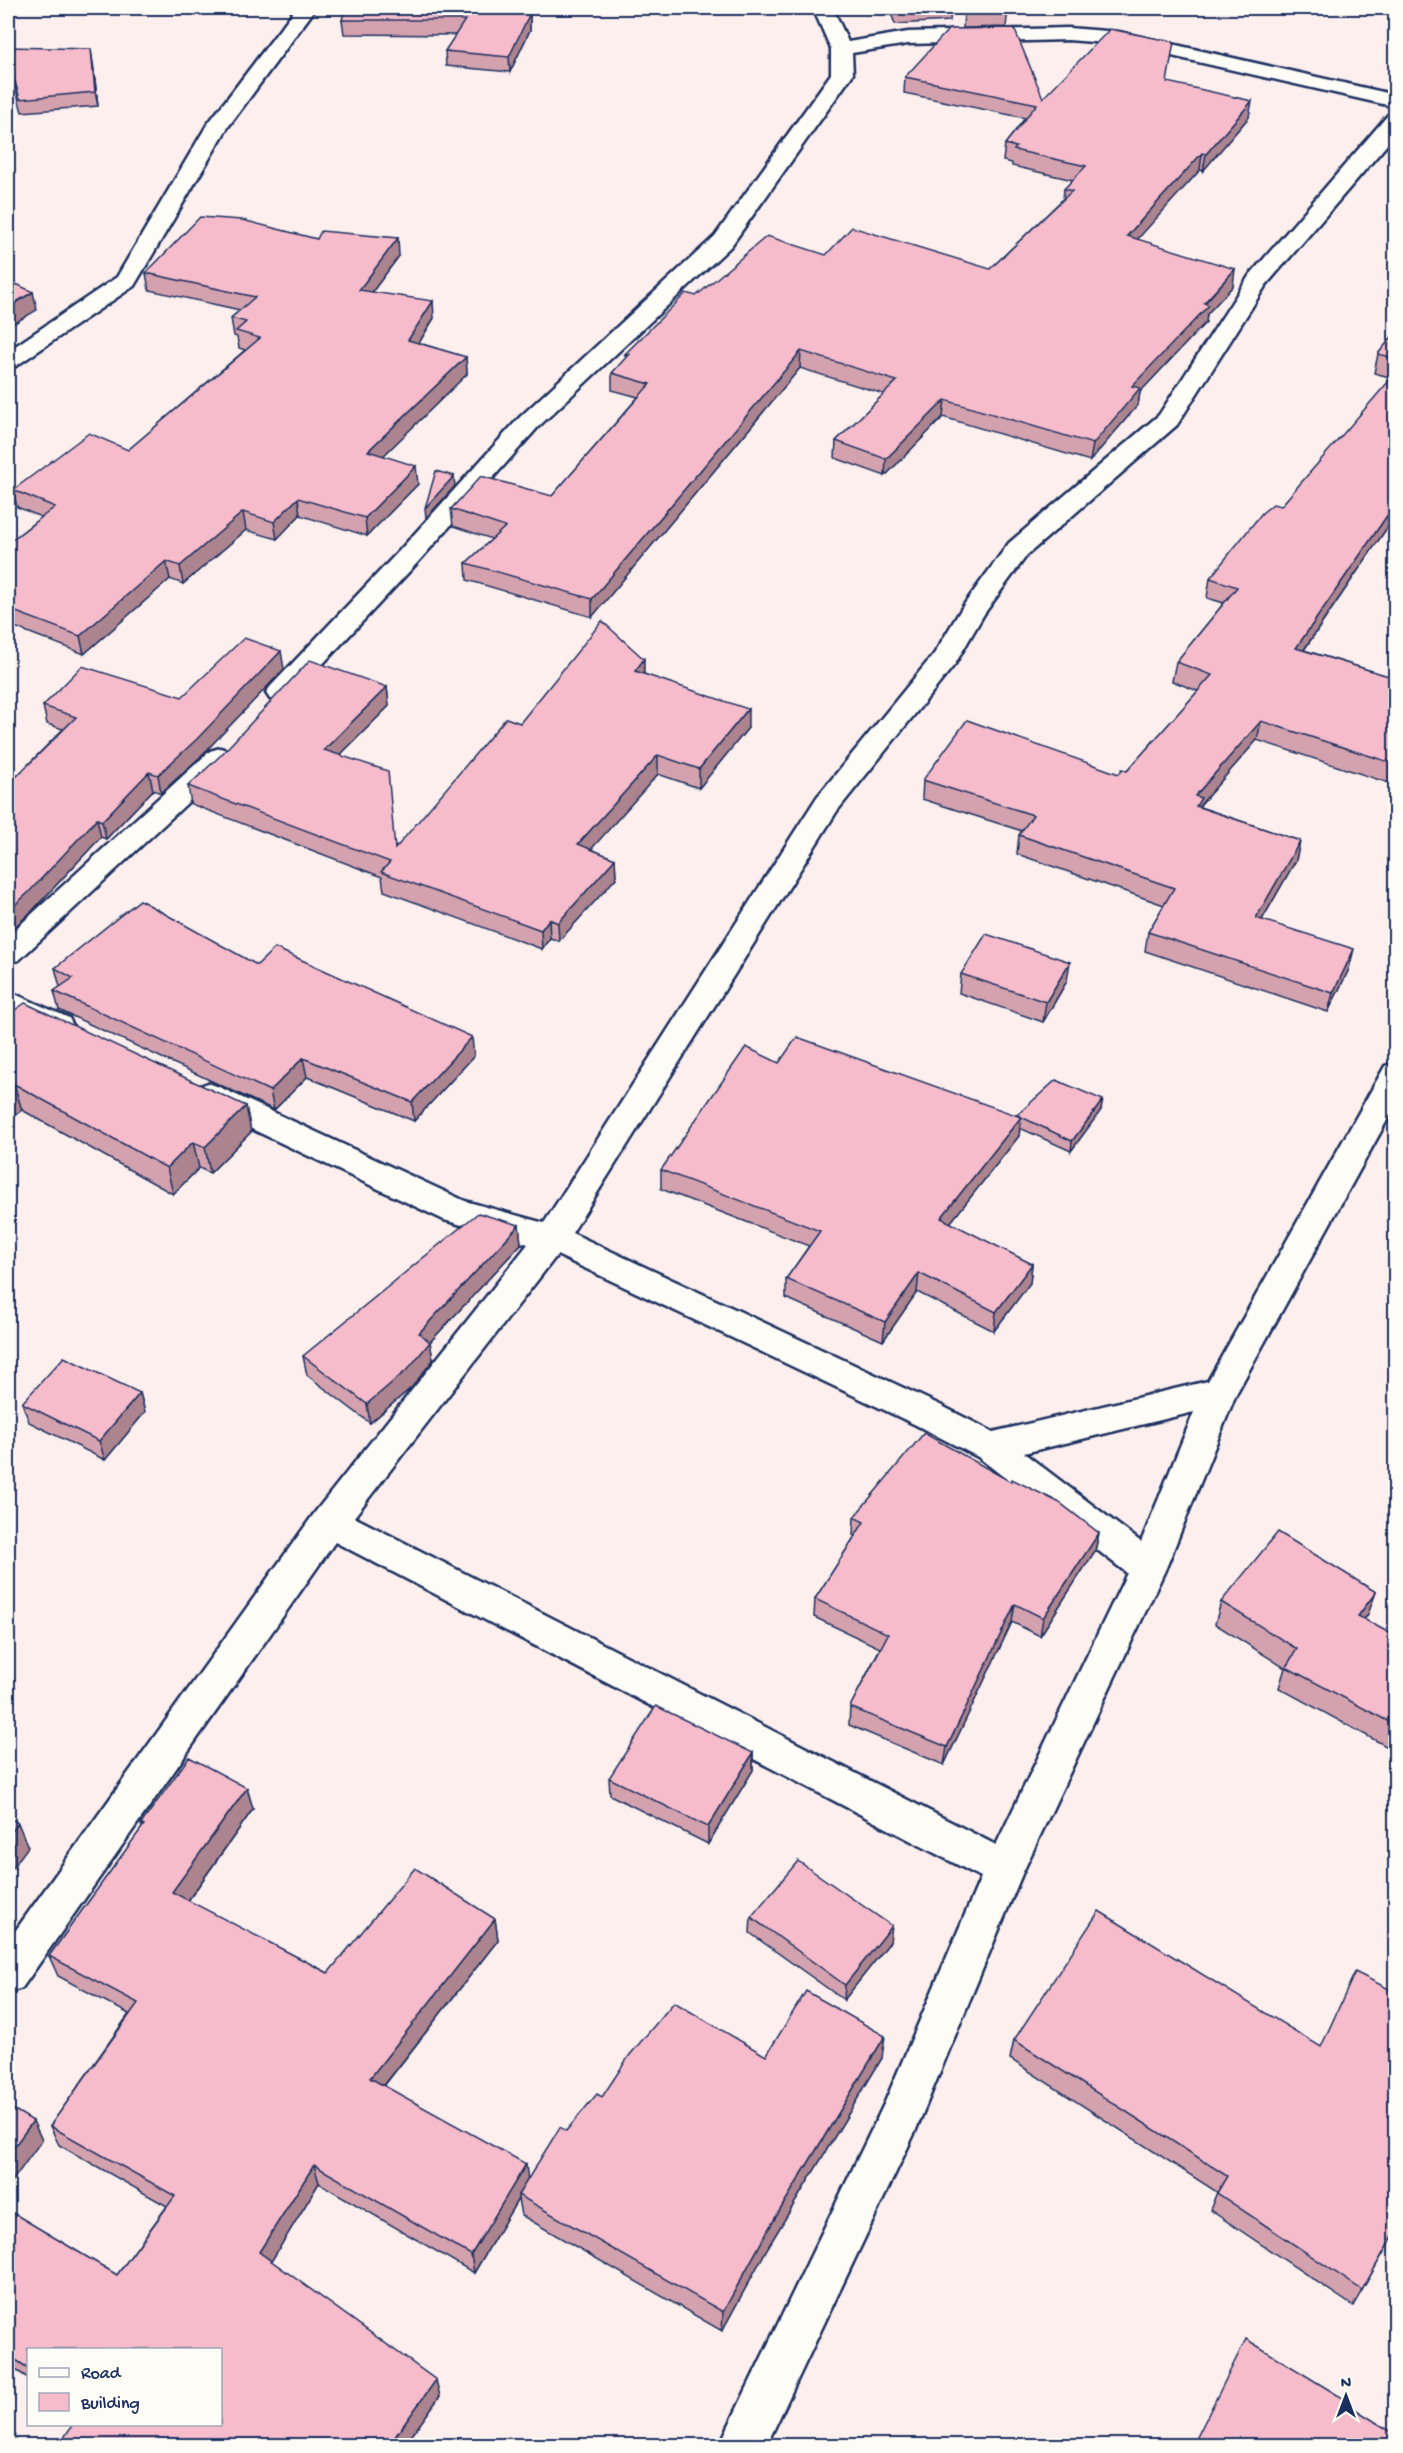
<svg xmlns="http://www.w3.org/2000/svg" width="1403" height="2453" viewBox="0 0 1403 2453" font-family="'Gochi Hand',sans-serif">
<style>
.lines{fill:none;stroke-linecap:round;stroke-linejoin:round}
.street-casing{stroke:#1b2f5e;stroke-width:5}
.street{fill:#fdfcf7;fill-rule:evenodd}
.wall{fill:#d4a2af;stroke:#1b2f5e;stroke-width:1.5}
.shaded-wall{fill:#ac848f;stroke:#1b2f5e;stroke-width:1.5}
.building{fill:#f6bccc;stroke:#1b2f5e;stroke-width:1.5}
</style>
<rect width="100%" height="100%" fill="#fcefee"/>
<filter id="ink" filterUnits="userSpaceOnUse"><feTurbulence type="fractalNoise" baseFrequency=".0167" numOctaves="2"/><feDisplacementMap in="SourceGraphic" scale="12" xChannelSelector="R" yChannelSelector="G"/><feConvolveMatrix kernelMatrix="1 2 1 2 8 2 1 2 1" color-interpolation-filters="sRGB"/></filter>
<g filter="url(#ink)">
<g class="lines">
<!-- street casing -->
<g class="street-casing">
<g id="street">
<polygon points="296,8 316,8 228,127 134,286 16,366 8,368 8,351 117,277 207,125"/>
<polygon points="813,8 833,8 848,42 908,32 1068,28 1119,32 1396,95 1396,107 1119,44 1068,40 908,44 852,53 853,74 731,246 538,427 418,562 290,699 280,702 270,699 266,693 270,687 400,550 520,417 715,236 831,74 831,49"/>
<path d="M1396,114V134L1266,285L1177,425L1027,555L984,614L955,664L837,811L572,1233L940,1405L993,1432L1208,1381L1385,1066L1396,1063V1104L1236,1394L1166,1568L1022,1874L915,2132L766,2446H719L885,2102L981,1877L335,1542L22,1988L8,1993V1941L316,1511L528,1244L444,1220L197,1103L192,1095L197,1087L208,1083L219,1087L465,1201L544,1223L817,797L934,654L963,606L1009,543L1159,415L1249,276L1388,115ZM557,1255L916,1425L978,1457L1127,1573L996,1845L354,1517ZM1194,1412L1141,1542L1024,1453Z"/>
<polygon points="220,748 230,751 234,757 230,763 19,960 8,963 8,936 210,751"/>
<path d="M8,991L69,1018L73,1026L69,1034C48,1040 26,1024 8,1015Z"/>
</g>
</g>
<!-- street -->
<use href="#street" class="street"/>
</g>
<!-- wall -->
<g class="wall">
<polygon points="530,8 530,30 510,72 446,66 445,51 456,35 344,34 342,20"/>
<polygon points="889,8 951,8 950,21 895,24"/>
<polygon points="1008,9 1006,27 963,28 964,10"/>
<polygon points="8,47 93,63 98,106 22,112 8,61"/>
<polygon points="905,77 1043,98 1168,82 1249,117 1203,171 1200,170 1137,239 1233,286 1207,314 1206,322 1140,392 1138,405 1090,461 943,417 885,476 835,458 836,441 884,394 800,368 592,617 467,580 466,563 492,539 453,526 451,509 552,496 638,397 612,390 612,373 626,358 625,354 696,296 826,255 990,269 1063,199 1064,189 1073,180 1012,166 1012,163 1003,161 1005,144 1025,118 904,93"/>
<polygon points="317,239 399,256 372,292 434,318 419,343 466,357 467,374 383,456 418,484 367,536 300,515 277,539 246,530 183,584 170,579 84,654 12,626 8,631 8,543 41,517 17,507 13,490 128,450 245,350 239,348 237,337 234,336 231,318 240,310 149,290 146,273"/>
<polygon points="1395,333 1395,516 1304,650 1395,678 1395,785 1257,740 1200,805 1200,807 1300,841 1296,860 1262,920 1349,969 1328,1012 1145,951 1148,932 1164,905 1017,854 1019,835 1022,831 922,799 923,780 1119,774 1127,771 1198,691 1172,681 1176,662 1224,603 1207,598 1210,578 1281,506 1393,378 1374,373 1378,354"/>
<polygon points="284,669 200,757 161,793 153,790 106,839 101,837 32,911 8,933 8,785 63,729 47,724 43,706 182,697"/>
<polygon points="644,674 748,728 699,788 658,774 591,849 615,859 616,878 559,941 550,938 542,949 384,891 382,877 191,804 188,786 387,687 389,706 340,755 396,848 520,723"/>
<polygon points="257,965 474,1056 414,1121 307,1077 274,1110 59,1010 54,991 60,987 55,968"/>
<polygon points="961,974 1067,981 1043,1022 959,993"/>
<polygon points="8,1015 246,1106 251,1132 210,1173 199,1168 173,1194 22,1110 8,1120"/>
<polygon points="779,1063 1017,1115 1101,1110 1071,1151 1020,1128 1019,1136 950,1223 1032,1264 1030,1283 994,1331 917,1292 883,1341 786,1298 786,1279 809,1246 661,1189 661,1170"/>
<polygon points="519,1225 521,1244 430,1342 433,1360 412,1387 370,1423 307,1375 303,1356"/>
<polygon points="140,1393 145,1412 105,1460 29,1422 22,1403"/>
<polygon points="854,1517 1099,1533 1095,1551 1040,1636 1012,1622 944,1765 849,1725 850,1707 880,1648 814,1617 815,1599 855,1536 853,1535"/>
<polygon points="1376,1592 1368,1614 1364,1620 1395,1636 1395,1751 1279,1688 1285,1668 1215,1624 1221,1602"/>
<polygon points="753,1753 753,1770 708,1844 610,1795 609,1778"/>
<polygon points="247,1788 253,1809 188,1901 328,1973 495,1919 498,1940 384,2086 528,2179 566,2131 602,2097 766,2056 882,2058 768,2247 722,2331 521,2215 518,2199 474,2273 319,2183 271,2261 440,2396 405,2445 59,2445 220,2424 28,2349 28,2378 8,2365 8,2210 117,2275 167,2206 59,2145 50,2126 129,2014 58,1976 49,1956 142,1828 141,1824"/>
<polygon points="751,1917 890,1942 844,2000 750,1933"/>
<polygon points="1014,2040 1321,2047 1395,2233 1353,2306 1210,2210 1217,2192 1010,2059"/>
</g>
<!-- shaded-wall -->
<g class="shaded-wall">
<polygon points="529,8 530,8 530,30 510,72 509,57"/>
<polygon points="91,49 93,63 98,106 95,92"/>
<polygon points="1252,101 1249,117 1203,171 1206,154"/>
<polygon points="1202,153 1200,170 1125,253 1127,236"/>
<polygon points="398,238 399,256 361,307 359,290"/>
<polygon points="1235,269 1233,286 1207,314 1206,322 1140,392 1138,405 1090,461 1093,444 1132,386"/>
<polygon points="33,292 37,310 8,327 8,307"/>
<polygon points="433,301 434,318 410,357 408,340"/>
<polygon points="801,351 800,368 592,617 592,599"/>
<polygon points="466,357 467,374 370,469 368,451"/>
<polygon points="945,400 943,417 885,476 886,459"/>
<polygon points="416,466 418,484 367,536 365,518"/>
<polygon points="454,476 455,486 426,518 425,508"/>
<polygon points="298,498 300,515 277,539 274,522"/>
<polygon points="1395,504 1395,516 1292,667 1296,648"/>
<polygon points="243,512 246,530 183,584 180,566"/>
<polygon points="166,561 170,579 84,654 80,636"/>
<polygon points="8,608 12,626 8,631"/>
<polygon points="281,651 284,669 200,757 161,793 158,775"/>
<polygon points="644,659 644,678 635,671"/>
<polygon points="387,687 389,706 327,768 324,750"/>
<polygon points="748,709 748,728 699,788 699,769"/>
<polygon points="1261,721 1257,740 1200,805 1198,818 1195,796"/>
<polygon points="658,755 658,774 579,863 578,844"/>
<polygon points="149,772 153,790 106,839 102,821"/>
<polygon points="97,819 101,837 32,911 8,933 8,911"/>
<polygon points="1300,841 1296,860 1252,937 1256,918"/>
<polygon points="615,859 616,878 559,941 558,923"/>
<polygon points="549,919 550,938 542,949 541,930"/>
<polygon points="1354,949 1349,969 1328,1012 1333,993"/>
<polygon points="1070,962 1067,981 1043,1022 1046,1002"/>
<polygon points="472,1037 474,1056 414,1121 412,1102"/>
<polygon points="303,1058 307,1077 274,1110 270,1091"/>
<polygon points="14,1084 22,1110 8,1120 8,1089"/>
<polygon points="1103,1100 1101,1110 1071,1151 1072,1141"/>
<polygon points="246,1106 251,1132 210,1173 205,1147"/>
<polygon points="1021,1117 1019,1136 939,1237 941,1218"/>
<polygon points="193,1142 199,1168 173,1194 167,1168"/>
<polygon points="519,1225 521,1244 430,1342 433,1360 412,1387 370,1423 367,1404 419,1333"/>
<polygon points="1032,1264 1030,1283 994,1331 996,1312"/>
<polygon points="919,1273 917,1292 883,1341 885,1322"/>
<polygon points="140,1393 145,1412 105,1460 99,1441"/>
<polygon points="1099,1533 1095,1551 1040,1636 1043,1618"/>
<polygon points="1376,1592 1368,1614 1350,1638 1358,1616"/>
<polygon points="1015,1604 1012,1622 944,1765 947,1747"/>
<polygon points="753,1753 753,1770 708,1844 708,1827"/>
<polygon points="247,1788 253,1809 179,1913 172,1892"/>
<polygon points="18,1823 28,1847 8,1874 8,1837"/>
<polygon points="495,1919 498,1940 374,2098 370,2078"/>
<polygon points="892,1926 890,1942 844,2000 845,1985"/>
<polygon points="885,2036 882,2058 768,2247 722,2331 723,2312 769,2228"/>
<polygon points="33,2121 42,2140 8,2187 8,2155"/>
<polygon points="526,2164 528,2182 518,2195 518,2199 474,2273 471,2255"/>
<polygon points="314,2165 319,2183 266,2270 259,2252"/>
<polygon points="436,2380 440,2396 405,2445 389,2445"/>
</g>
<!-- building -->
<g class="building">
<polygon points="345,8 529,8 529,15 509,57 445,51 465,20 342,20"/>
<polygon points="895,8 937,8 896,10"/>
<polygon points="967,8 1007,8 1008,9 964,10"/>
<polygon points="1014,28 1043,98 1110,29 1174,42 1167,82 1252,101 1206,154 1202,153 1127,236 1235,269 1204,303 1209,305 1132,386 1140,388 1093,444 945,400 886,459 836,441 897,381 801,351 592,599 466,563 505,527 451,509 481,476 552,496 650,384 612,373 629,354 625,354 686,293 696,296 767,236 826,255 852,227 990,269 1072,191 1064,189 1086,166 1014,150 1016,147 1005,144 1037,104 905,77 949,29"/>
<polygon points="8,47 91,49 95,92 20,99 8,57"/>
<polygon points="200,217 242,220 317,239 321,231 398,238 359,290 433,301 408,340 466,357 368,451 416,466 365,518 298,498 274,522 243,512 180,566 166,561 80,636 8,609 8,543 55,507 13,490 89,433 128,450 260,338 236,331 246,322 231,318 255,297 146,273"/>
<polygon points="8,280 33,292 8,307"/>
<polygon points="1395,333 1395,358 1378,354"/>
<polygon points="1395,374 1395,504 1296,648 1395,678 1395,764 1261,721 1195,796 1201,798 1196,806 1300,841 1256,918 1354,949 1333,993 1148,932 1174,888 1019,835 1033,815 923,780 967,720 1119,774 1122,769 1127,771 1212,675 1176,662 1237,587 1210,578 1262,513 1273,504 1281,506"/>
<polygon points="436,471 454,476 425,508"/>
<polygon points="602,621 644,659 635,671 748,709 699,769 658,755 578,844 615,859 558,923 549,919 541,930 381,872 390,862 188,786 220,756 310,660 387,687 324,750 388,771 395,849 506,718 520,723"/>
<polygon points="244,638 281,651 197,739 158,775 149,772 102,821 97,819 28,893 8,911 8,785 76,717 43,706 82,666 182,697"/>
<polygon points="140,900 257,965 275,948 472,1037 412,1102 303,1058 270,1091 54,991 73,978 55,968"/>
<polygon points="986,934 1070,962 1046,1002 961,974"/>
<polygon points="25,1003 246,1106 205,1147 193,1142 167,1168 14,1084 8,1089 8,1015"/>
<polygon points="797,1037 1021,1117 941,1218 1032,1264 996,1312 919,1273 885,1322 786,1279 820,1231 661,1170 746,1047 779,1063"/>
<polygon points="1056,1080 1103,1100 1072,1141 1017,1115"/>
<polygon points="478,1213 519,1225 419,1333 430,1342 409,1368 367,1404 303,1356"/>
<polygon points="64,1357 140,1393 99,1441 22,1403"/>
<polygon points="924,1433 1011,1482 1012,1479 1060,1503 1099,1533 1043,1618 1015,1604 947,1747 850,1707 888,1634 815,1599 864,1522 854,1517"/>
<polygon points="1278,1532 1376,1592 1358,1616 1395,1636 1395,1725 1286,1667 1297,1649 1221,1602"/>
<polygon points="656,1706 753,1753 708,1827 609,1778"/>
<polygon points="189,1757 247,1788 172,1892 328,1973 415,1868 495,1919 370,2078 526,2164 471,2255 314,2165 259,2252 436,2380 389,2445 59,2445 73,2424 220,2424 220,2349 28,2349 28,2368 8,2355 8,2210 117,2275 175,2196 50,2126 138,2003 49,1956 144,1825 141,1824"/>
<polygon points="8,1817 18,1823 8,1837"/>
<polygon points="798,1861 892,1926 845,1985 751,1917"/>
<polygon points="1099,1911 1321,2047 1355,1972 1395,1992 1395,2232 1362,2290 1217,2193 1227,2176 1014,2040"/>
<polygon points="806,1991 885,2036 769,2228 723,2312 518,2195 560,2127 566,2131 597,2094 602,2097 629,2056 674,2002 766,2056"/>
<polygon points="8,2106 33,2121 8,2155"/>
<polygon points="1246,2339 1344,2399 1342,2401 1395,2434 1395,2445 1193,2445"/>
</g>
</g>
<!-- margin -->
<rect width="1403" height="2453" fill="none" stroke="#fdfcf7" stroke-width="30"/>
<rect x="15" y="15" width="1373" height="2423" fill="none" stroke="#1b2f5e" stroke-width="2" filter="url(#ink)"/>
<!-- legend -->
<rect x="27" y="2348" width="195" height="78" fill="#fdfcf7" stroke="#a3aaba" stroke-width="1.5"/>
<rect x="39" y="2368" width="30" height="9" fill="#fdfcf7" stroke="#a3aaba" stroke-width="1.5"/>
<text x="81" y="2378" font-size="18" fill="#1b2f5e">Road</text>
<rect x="39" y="2393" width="30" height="18" fill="#f6bccc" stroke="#a3aaba" stroke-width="1.5"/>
<text x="81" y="2408" font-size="18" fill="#1b2f5e">Building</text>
<!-- north arrow -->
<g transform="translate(1346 2396)" stroke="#fdfcf7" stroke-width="4.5" paint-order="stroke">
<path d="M0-4.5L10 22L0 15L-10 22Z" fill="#1b2f5e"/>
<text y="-9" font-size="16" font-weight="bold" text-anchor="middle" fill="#1b2f5e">N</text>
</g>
</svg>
